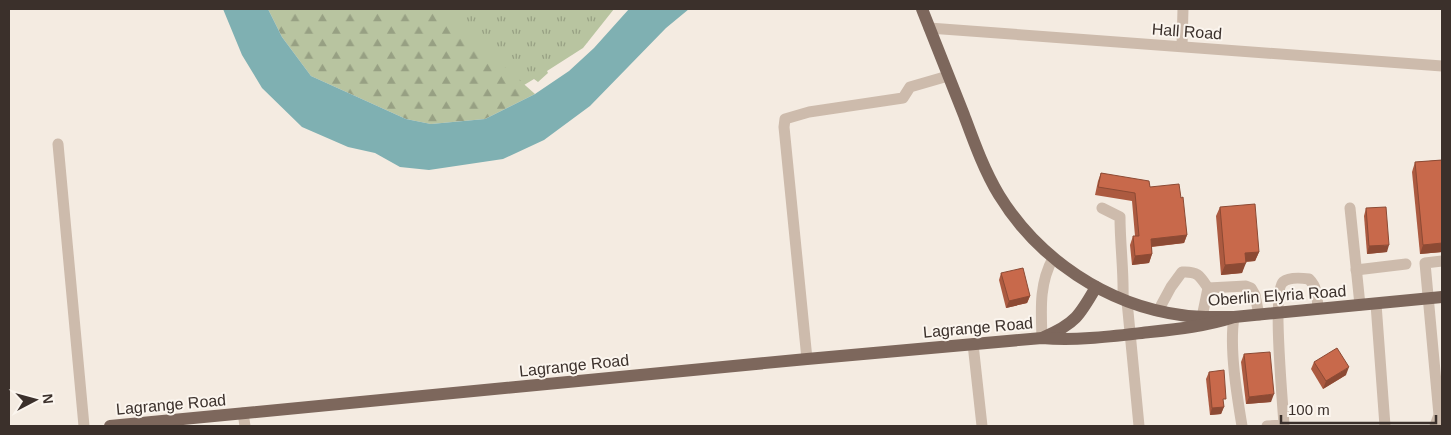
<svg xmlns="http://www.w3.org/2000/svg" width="1451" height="435" viewBox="0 0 1451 435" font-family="Arial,sans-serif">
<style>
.grass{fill:url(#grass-tufts)}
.forest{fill:url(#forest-firs)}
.water{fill:#7fb0b2}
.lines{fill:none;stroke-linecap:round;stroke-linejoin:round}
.minor{stroke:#cdbbac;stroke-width:11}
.major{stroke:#7d675c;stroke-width:12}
.wall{fill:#ac5a40}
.shaded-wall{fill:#8c4a34}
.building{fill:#c8694b;stroke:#8c4a34}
.labels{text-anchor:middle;stroke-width:4;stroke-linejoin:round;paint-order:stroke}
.street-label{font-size:16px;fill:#3b302b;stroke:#fbf5ee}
</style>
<defs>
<pattern id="grass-tufts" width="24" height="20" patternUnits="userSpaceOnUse" patternTransform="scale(1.25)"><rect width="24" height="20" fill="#b8c4a0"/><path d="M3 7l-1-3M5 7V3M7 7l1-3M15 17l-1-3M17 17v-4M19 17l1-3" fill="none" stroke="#97a083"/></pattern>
<pattern id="forest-firs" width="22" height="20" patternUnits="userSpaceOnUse" patternTransform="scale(1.25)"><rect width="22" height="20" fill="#b8c4a0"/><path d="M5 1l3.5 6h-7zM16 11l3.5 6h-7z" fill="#97a083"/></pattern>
</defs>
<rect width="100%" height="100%" fill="#f4ebe1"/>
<!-- grass -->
<polygon class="grass" points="387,9 614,9 583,48 547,71 548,73 538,82 534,79 491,105"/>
<!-- forest -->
<polygon class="forest" points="268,9 439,9 535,94 485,119 431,124 406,119 311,76 282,37"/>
<!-- water -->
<polygon class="water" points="223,9 268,9 282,37 311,76 406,119 431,124 485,119 535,94 569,71 594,48 629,9 689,9 666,28 590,106 544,140 503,159 429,170 400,167 375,153 348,147 302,127 262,88 242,55"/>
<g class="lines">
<!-- minor -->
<g class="minor">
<polyline points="929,28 1442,66"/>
<polyline points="1182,46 1183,9"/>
<polyline points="58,144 84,426"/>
<path d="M1102,208L1120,217C1120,245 1124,272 1123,299"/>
<polyline points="1350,208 1360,305"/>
<polyline points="1356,270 1406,264"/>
<polyline points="1208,288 1246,286 1251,288 1255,295 1259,315"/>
<polyline points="1127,301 1139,426"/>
<polyline points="1376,304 1385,426"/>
<path d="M1158,311L1171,287L1182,272C1198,271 1200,276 1208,288L1202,317"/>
<path d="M1234,317C1229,348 1237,396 1242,426"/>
<path d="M1042,338C1041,309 1039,284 1053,258"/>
<polyline points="973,344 982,426"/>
<polyline points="807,359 784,127 785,119 809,112 903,98 910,87 948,76"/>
<polyline points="243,413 245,426"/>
<path d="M1267,426L1284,425C1283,405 1272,291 1283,282C1289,277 1302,278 1309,279C1318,288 1317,298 1318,309"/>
<polyline points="1435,426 1439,415 1425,263 1442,261"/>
</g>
<!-- major -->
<g class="major">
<path d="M922,9C936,44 950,80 964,115C974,142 984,170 999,195C1038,259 1107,305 1181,315C1198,318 1216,317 1234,317L1442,297"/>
<path d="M1044,337C1075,324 1080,315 1096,287"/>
<path d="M110,426L807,359L1042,338C1078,341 1114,336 1150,332C1179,329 1206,326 1234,317"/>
</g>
</g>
<!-- wall -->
<g class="wall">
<polygon points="1442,160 1442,252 1420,254 1412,172 1415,162"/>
<polygon points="1101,173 1150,187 1181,198 1187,235 1184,243 1152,247 1152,254 1149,263 1132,265 1130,245 1133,236 1135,236 1132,201 1095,195 1098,181"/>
<polygon points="1220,207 1259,252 1255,261 1245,262 1242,273 1221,275 1216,216"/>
<polygon points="1366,208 1387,252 1367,254 1364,216"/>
<polygon points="1001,273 1030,296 1027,303 1006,308 999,280"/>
<polygon points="1244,354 1271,402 1246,404 1241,362"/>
<polygon points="1314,362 1346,375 1323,389 1311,369"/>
<polygon points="1209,372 1224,406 1221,414 1210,415 1206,379"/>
</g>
<!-- shaded-wall -->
<g class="shaded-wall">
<polygon points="1187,235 1184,243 1148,247 1151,239"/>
<polygon points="1442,243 1442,252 1420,254 1423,245"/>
<polygon points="1389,245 1387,252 1367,254 1369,246"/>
<polygon points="1259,252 1255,261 1241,262 1245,253"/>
<polygon points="1152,254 1149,263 1132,265 1135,256"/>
<polygon points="1246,263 1242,273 1221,275 1225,265"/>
<polygon points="1030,296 1027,303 1006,308 1009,301"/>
<polygon points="1349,367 1346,375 1323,389 1326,381"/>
<polygon points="1274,394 1271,402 1246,404 1249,397"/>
<polygon points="1224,407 1221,414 1210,415 1212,408"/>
</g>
<!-- building -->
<g class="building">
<polygon points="1442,160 1442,243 1423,245 1415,162"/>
<polygon points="1101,173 1149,181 1150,187 1179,184 1181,198 1183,197 1187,235 1151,239 1152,254 1135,256 1133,236 1139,236 1135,193 1098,187"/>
<polygon points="1255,204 1259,252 1245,253 1246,263 1225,265 1220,207"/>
<polygon points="1386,207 1389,245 1369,246 1366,208"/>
<polygon points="1023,268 1030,296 1009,301 1001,273"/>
<polygon points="1337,348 1349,367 1326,381 1314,362"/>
<polygon points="1270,352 1274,394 1249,397 1244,354"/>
<polygon points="1224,370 1226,399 1223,399 1224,407 1212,408 1209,372"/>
</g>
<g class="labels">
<!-- street labels -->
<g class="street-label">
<text transform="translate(1187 31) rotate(4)" y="6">Hall Road</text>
<text transform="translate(1277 295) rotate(-4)" y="6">Oberlin Elyria Road</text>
<text transform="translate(978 327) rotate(-5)" y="6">Lagrange Road</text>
<text transform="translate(574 365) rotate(-6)" y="6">Lagrange Road</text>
<text transform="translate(171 404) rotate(-5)" y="6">Lagrange Road</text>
</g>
</g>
<!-- border -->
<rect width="1451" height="435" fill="none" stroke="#3b302b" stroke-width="20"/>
<!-- north arrow -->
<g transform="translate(35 400) rotate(84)" stroke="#fbf5ee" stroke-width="4" paint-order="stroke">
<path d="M0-4L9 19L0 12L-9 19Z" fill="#3b302b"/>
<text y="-8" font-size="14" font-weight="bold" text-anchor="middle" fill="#3b302b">N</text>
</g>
<!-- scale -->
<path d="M1281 415v8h155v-8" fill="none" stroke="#3b302b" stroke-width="2.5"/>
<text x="1288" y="415" font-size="15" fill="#3b302b" stroke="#fbf5ee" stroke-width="4" paint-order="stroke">100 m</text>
</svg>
